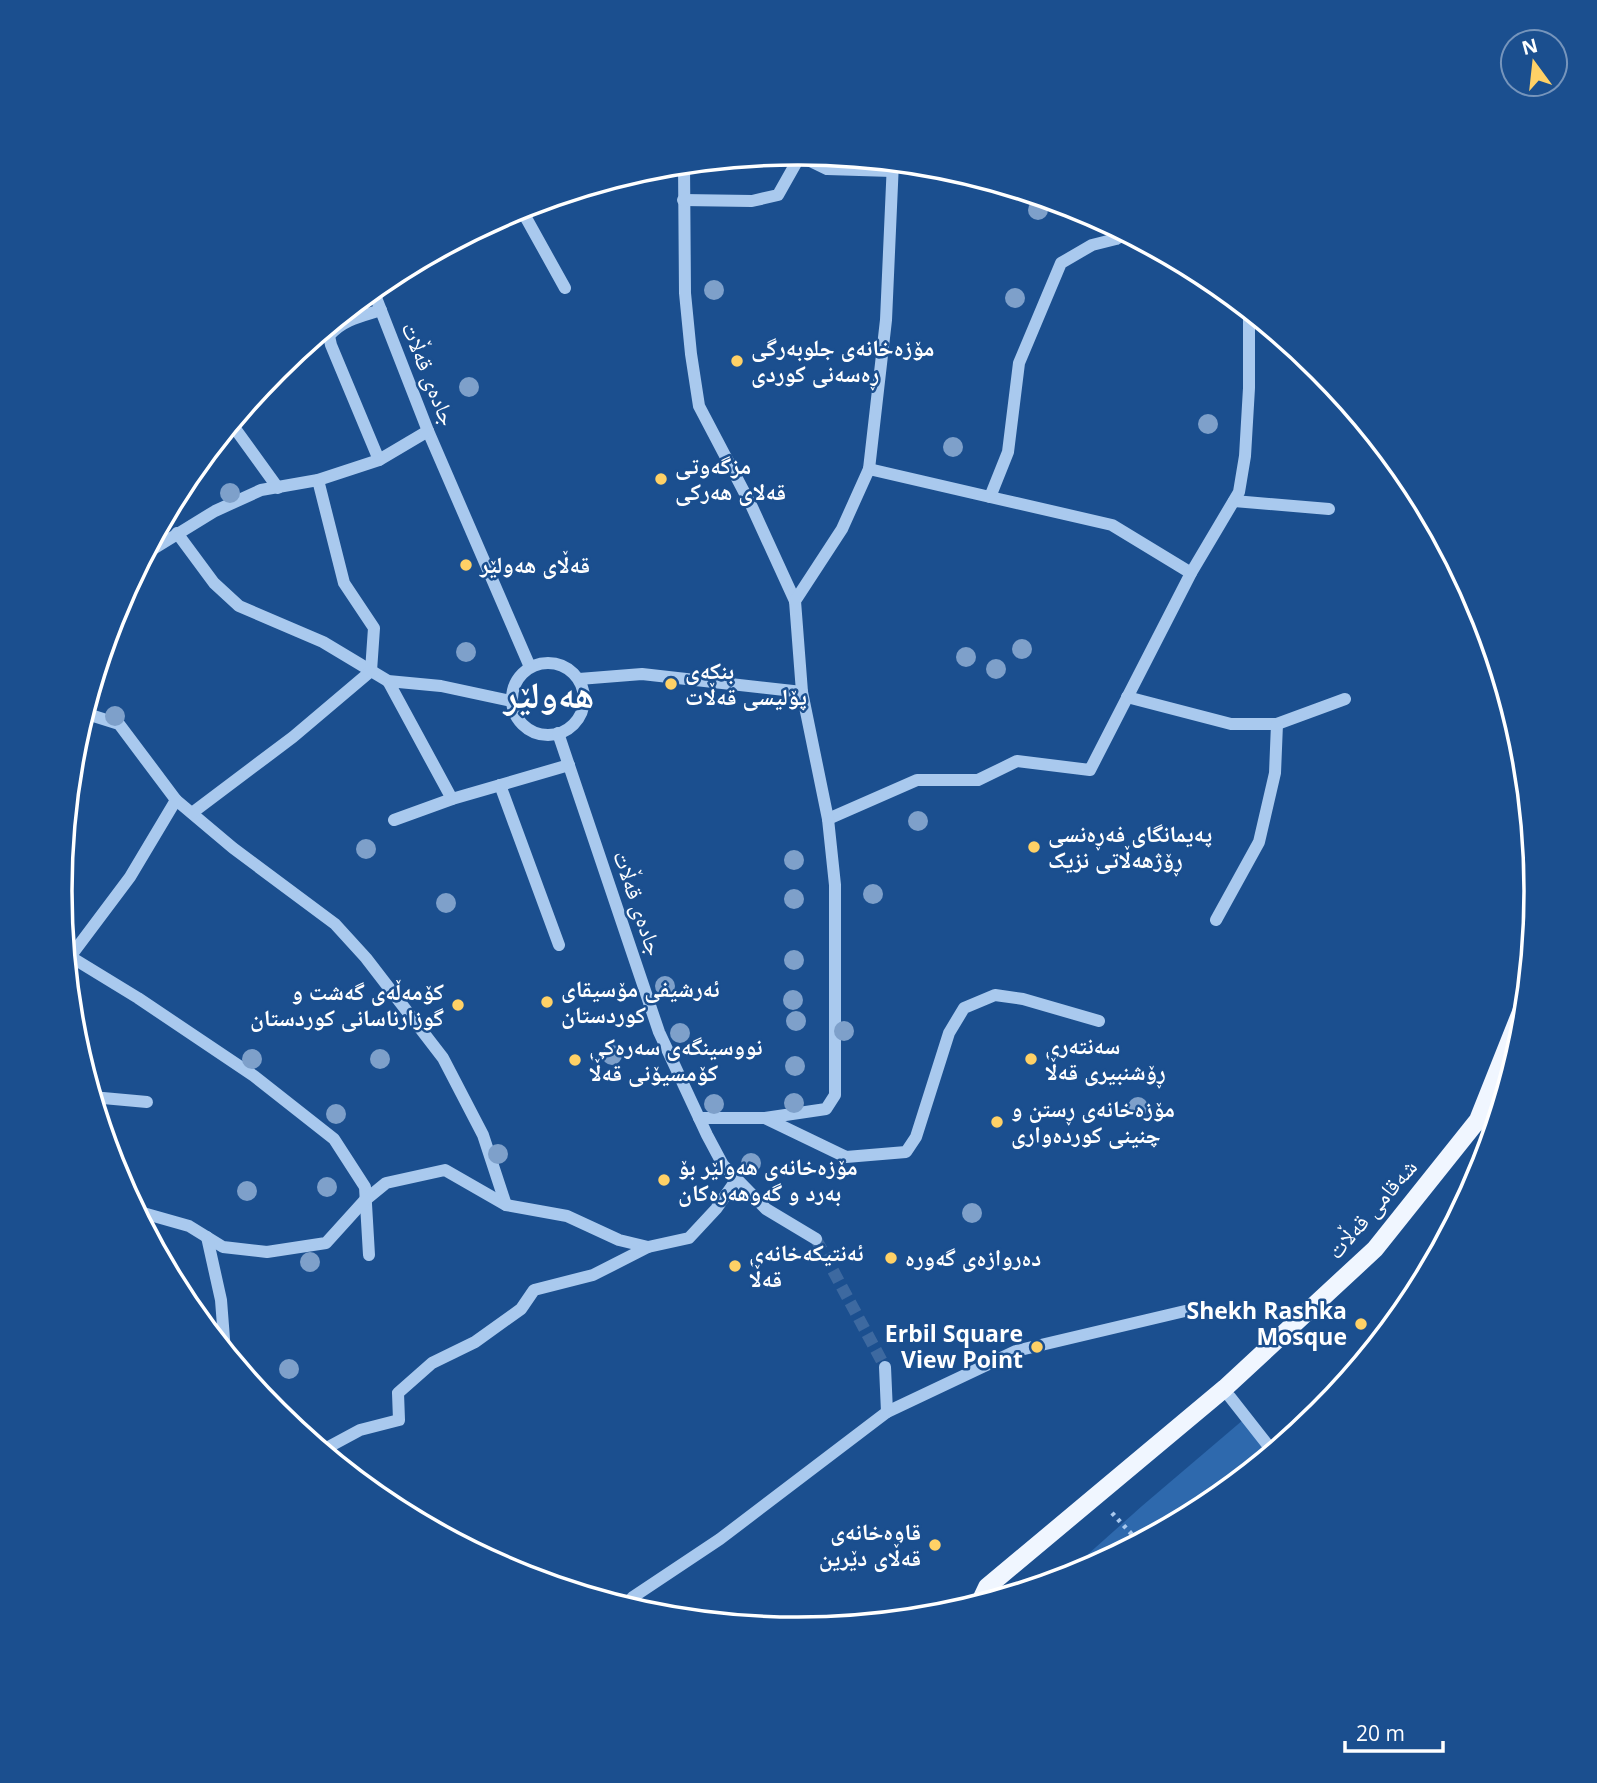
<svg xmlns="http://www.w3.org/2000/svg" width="1597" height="1783" viewBox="0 0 1597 1783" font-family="'Open Sans','Noto Naskh Arabic',sans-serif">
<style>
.green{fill:#2e69ad}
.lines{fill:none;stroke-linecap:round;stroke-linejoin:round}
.minor-tunnel{stroke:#3d69a0;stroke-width:12;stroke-dasharray:12 6;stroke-linecap:butt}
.path{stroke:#a9c9ee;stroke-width:4.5;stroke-dasharray:3.5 5;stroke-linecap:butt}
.minor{stroke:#a9c9ee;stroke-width:12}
.major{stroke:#f0f6ff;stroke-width:18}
.tree{fill:#7ea0ca}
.poi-dot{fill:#ffd166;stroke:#1b4f8f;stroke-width:2.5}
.labels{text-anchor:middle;stroke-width:5;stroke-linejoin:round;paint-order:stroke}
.poi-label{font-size:23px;font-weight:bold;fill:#fff;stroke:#1b4f8f;text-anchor:start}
.street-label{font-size:23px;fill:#fff;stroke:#1b4f8f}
.town-label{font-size:37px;font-weight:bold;fill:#fff;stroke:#1b4f8f}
.rim{fill:none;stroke:#fff;stroke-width:3.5}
</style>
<rect width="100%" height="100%" fill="#1b4f8f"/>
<!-- green -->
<polygon class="green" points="1243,1420 1269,1456 1209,1506 1081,1574 1058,1581 1142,1506"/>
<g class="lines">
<!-- minor-tunnel -->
<polyline class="minor-tunnel" points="816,1239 885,1367"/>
<!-- path -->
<polyline class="path" points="1112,1513 1140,1543"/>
<!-- minor -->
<g class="minor">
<polyline points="794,153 827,169 892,171"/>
<polyline points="684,164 685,293 691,354 699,406 752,507 795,601"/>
<polyline points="683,200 752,201 778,195 800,156"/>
<polyline points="520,207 565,288"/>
<polyline points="373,290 428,431 530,667"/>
<polyline points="231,423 278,488"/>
<path d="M379,460L331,345L329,336C342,320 362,316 381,310"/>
<polyline points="869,469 886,320 893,162"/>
<polyline points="990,497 1112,525 1191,573"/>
<polyline points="1234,501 1329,509"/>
<polyline points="177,533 214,583 239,606 323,642 388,681 441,686 511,701"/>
<polyline points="145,554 215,511 261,490 318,480 379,460 428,431"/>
<circle cx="548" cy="699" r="36"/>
<polyline points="579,679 642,674 802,692"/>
<polyline points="388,681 452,799"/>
<polyline points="1127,697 1231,724 1277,724 1345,699"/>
<polyline points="84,713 119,724 176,800 233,848 335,924 366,958 443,1058 483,1135 506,1205"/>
<polyline points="558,733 659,1032 707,1135 723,1165 766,1209 816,1239"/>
<polyline points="500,785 559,945"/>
<polyline points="192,813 293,737 371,671 374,628 344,583 318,480"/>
<polyline points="828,819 917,780 978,780 1017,761 1090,770 1191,573 1239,492 1245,456 1249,388 1249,310"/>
<polyline points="394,820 452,799 569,765"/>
<polyline points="1216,920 1259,842 1275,773 1277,724"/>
<polyline points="66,954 138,998 254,1076 334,1139 365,1187 369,1255"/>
<polyline points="70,957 130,877 176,800"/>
<polyline points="92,1097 147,1102"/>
<polyline points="1482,1110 1500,1113"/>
<polyline points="699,1118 765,1118 826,1109 835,1095 835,885 828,819 802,692 795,601 842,529 869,469 990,497 1008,452 1019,363 1061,263 1092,245 1116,239 1126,233"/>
<polyline points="765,1118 846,1157 906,1152 916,1137 949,1033 964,1008 995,995 1023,999 1099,1021"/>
<polyline points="1478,1120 1494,1133"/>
<polyline points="136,1211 189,1226 223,1247 267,1252 326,1243 364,1201 386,1183 445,1170 506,1205 567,1216 619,1240 648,1247 689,1238 716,1209 737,1179"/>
<polyline points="207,1237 221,1300 225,1352"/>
<polyline points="1230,1397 1274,1453"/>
<polyline points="887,1412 1016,1351 1185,1311"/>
<polyline points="321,1451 360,1430 399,1420 398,1393 432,1363 475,1342 521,1309 534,1290 593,1275 648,1247"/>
<polyline points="623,1607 633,1597 720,1539 887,1412 885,1367"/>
</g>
<!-- major -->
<polyline class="major" points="978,1606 987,1587 1225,1388 1375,1249 1478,1120 1527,997"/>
</g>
<!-- trees -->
<g class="tree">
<circle cx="1038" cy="210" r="10"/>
<circle cx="714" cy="290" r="10"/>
<circle cx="1015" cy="298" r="10"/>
<circle cx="469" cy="387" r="10"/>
<circle cx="1208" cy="424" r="10"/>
<circle cx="953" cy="447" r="10"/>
<circle cx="230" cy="493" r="10"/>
<circle cx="1022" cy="649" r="10"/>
<circle cx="466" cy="652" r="10"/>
<circle cx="966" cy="657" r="10"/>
<circle cx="996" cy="669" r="10"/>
<circle cx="115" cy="716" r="10"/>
<circle cx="918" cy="821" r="10"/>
<circle cx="366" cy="849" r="10"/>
<circle cx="794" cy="860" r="10"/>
<circle cx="873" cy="894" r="10"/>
<circle cx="794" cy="899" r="10"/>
<circle cx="446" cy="903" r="10"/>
<circle cx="794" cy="960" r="10"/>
<circle cx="665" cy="986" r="10"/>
<circle cx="793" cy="1000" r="10"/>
<circle cx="796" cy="1021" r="10"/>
<circle cx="844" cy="1031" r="10"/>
<circle cx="680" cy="1033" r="10"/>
<circle cx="612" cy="1055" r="10"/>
<circle cx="252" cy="1059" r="10"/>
<circle cx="380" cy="1059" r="10"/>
<circle cx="795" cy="1066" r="10"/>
<circle cx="794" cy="1103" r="10"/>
<circle cx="714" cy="1104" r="10"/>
<circle cx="1138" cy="1107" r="10"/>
<circle cx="336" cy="1114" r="10"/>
<circle cx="498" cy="1154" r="10"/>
<circle cx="751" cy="1163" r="10"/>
<circle cx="327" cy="1187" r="10"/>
<circle cx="247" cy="1191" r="10"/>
<circle cx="972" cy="1213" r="10"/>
<circle cx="310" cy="1262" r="10"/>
<circle cx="289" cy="1369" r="10"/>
</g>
<!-- markers -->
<g class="poi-dot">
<circle cx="737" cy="361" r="7"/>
<circle cx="661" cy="479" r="7"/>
<circle cx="466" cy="565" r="7"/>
<circle cx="671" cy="684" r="7"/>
<circle cx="1034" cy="847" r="7"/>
<circle cx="547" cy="1002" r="7"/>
<circle cx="458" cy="1005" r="7"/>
<circle cx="1031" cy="1059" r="7"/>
<circle cx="575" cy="1060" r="7"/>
<circle cx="997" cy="1122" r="7"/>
<circle cx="664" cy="1180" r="7"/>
<circle cx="891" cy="1258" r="7"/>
<circle cx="735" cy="1266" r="7"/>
<circle cx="1361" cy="1324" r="7"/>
<circle cx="1037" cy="1347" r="7"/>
<circle cx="935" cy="1545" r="7"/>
</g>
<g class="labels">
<!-- poi labels -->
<g class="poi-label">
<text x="751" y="356">مۆزەخانەی جلوبەرگی<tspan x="751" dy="26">ڕەسەنی کوردی</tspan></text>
<text x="675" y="474">مزگەوتی<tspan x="675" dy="26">قەلای هەرکی</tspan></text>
<text x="480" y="573">قەڵای هەولێر</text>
<text x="685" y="679">بنکەی<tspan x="685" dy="26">پۆلیسی قەڵات</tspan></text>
<text x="1048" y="842">پەیمانگای فەڕەنسی<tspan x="1048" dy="26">ڕۆژهەڵاتی نزیک</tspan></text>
<text x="561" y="997">ئەرشیفی مۆسیقای<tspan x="561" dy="26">کوردستان</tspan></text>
<text x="444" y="1000" text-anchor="end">کۆمەڵەی گەشت و<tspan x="444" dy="26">گوزارناسانی کوردستان</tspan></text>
<text x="1045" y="1054">سەنتەری<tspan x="1045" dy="26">ڕۆشنبیری قەڵا</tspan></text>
<text x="589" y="1055">نووسینگەی سەرەکی<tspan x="589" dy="26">کۆمسیۆنی قەڵا</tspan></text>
<text x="1011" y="1117">مۆزەخانەی ڕستن و<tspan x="1011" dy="26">چنینی کوردەواری</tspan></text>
<text x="678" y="1175">مۆزەخانەی هەولێر بۆ<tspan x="678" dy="26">بەرد و گەوهەرەکان</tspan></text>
<text x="749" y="1261">ئەنتیکەخانەی<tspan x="749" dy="26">قەڵا</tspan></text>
<text x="905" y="1266">دەروازەی گەورە</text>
<text x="1347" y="1319" text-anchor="end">Shekh Rashka<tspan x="1347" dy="26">Mosque</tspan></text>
<text x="1023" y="1342" text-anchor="end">Erbil Square<tspan x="1023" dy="26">View Point</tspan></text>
<text x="921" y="1540" text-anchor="end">قاوەخانەی<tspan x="921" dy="26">قەڵای دێرین</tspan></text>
</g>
<!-- street labels -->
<g class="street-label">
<text transform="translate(429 374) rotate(68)" y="8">جادەی قەڵات</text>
<text transform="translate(638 903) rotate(71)" y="8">جادەی قەڵات</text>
<text transform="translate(1372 1209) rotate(-49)" y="8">شەقامی قەڵات</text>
</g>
<!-- town labels -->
<g class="town-label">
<text x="549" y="708">ھەولێر</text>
</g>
</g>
<!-- crop -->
<path d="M0 0H1597V1783H0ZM72 891a726 726 0 1 1 1452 0a726 726 0 1 1-1452 0Z" fill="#1b4f8f" fill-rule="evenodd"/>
<path class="rim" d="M72 891a726 726 0 1 1 1452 0a726 726 0 1 1-1452 0Z"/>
<!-- north arrow -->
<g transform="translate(1534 63) rotate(345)"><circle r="33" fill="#1b4f8f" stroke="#7695bc" stroke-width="2"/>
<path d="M0-5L12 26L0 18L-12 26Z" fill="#ffd166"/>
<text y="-10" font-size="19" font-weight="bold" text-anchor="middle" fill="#ffffff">N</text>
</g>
<!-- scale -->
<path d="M1345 1741v10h98v-10" fill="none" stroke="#ffffff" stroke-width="3.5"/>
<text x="1356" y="1741" font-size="21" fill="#ffffff" stroke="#1b4f8f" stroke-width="5" paint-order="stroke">20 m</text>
</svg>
